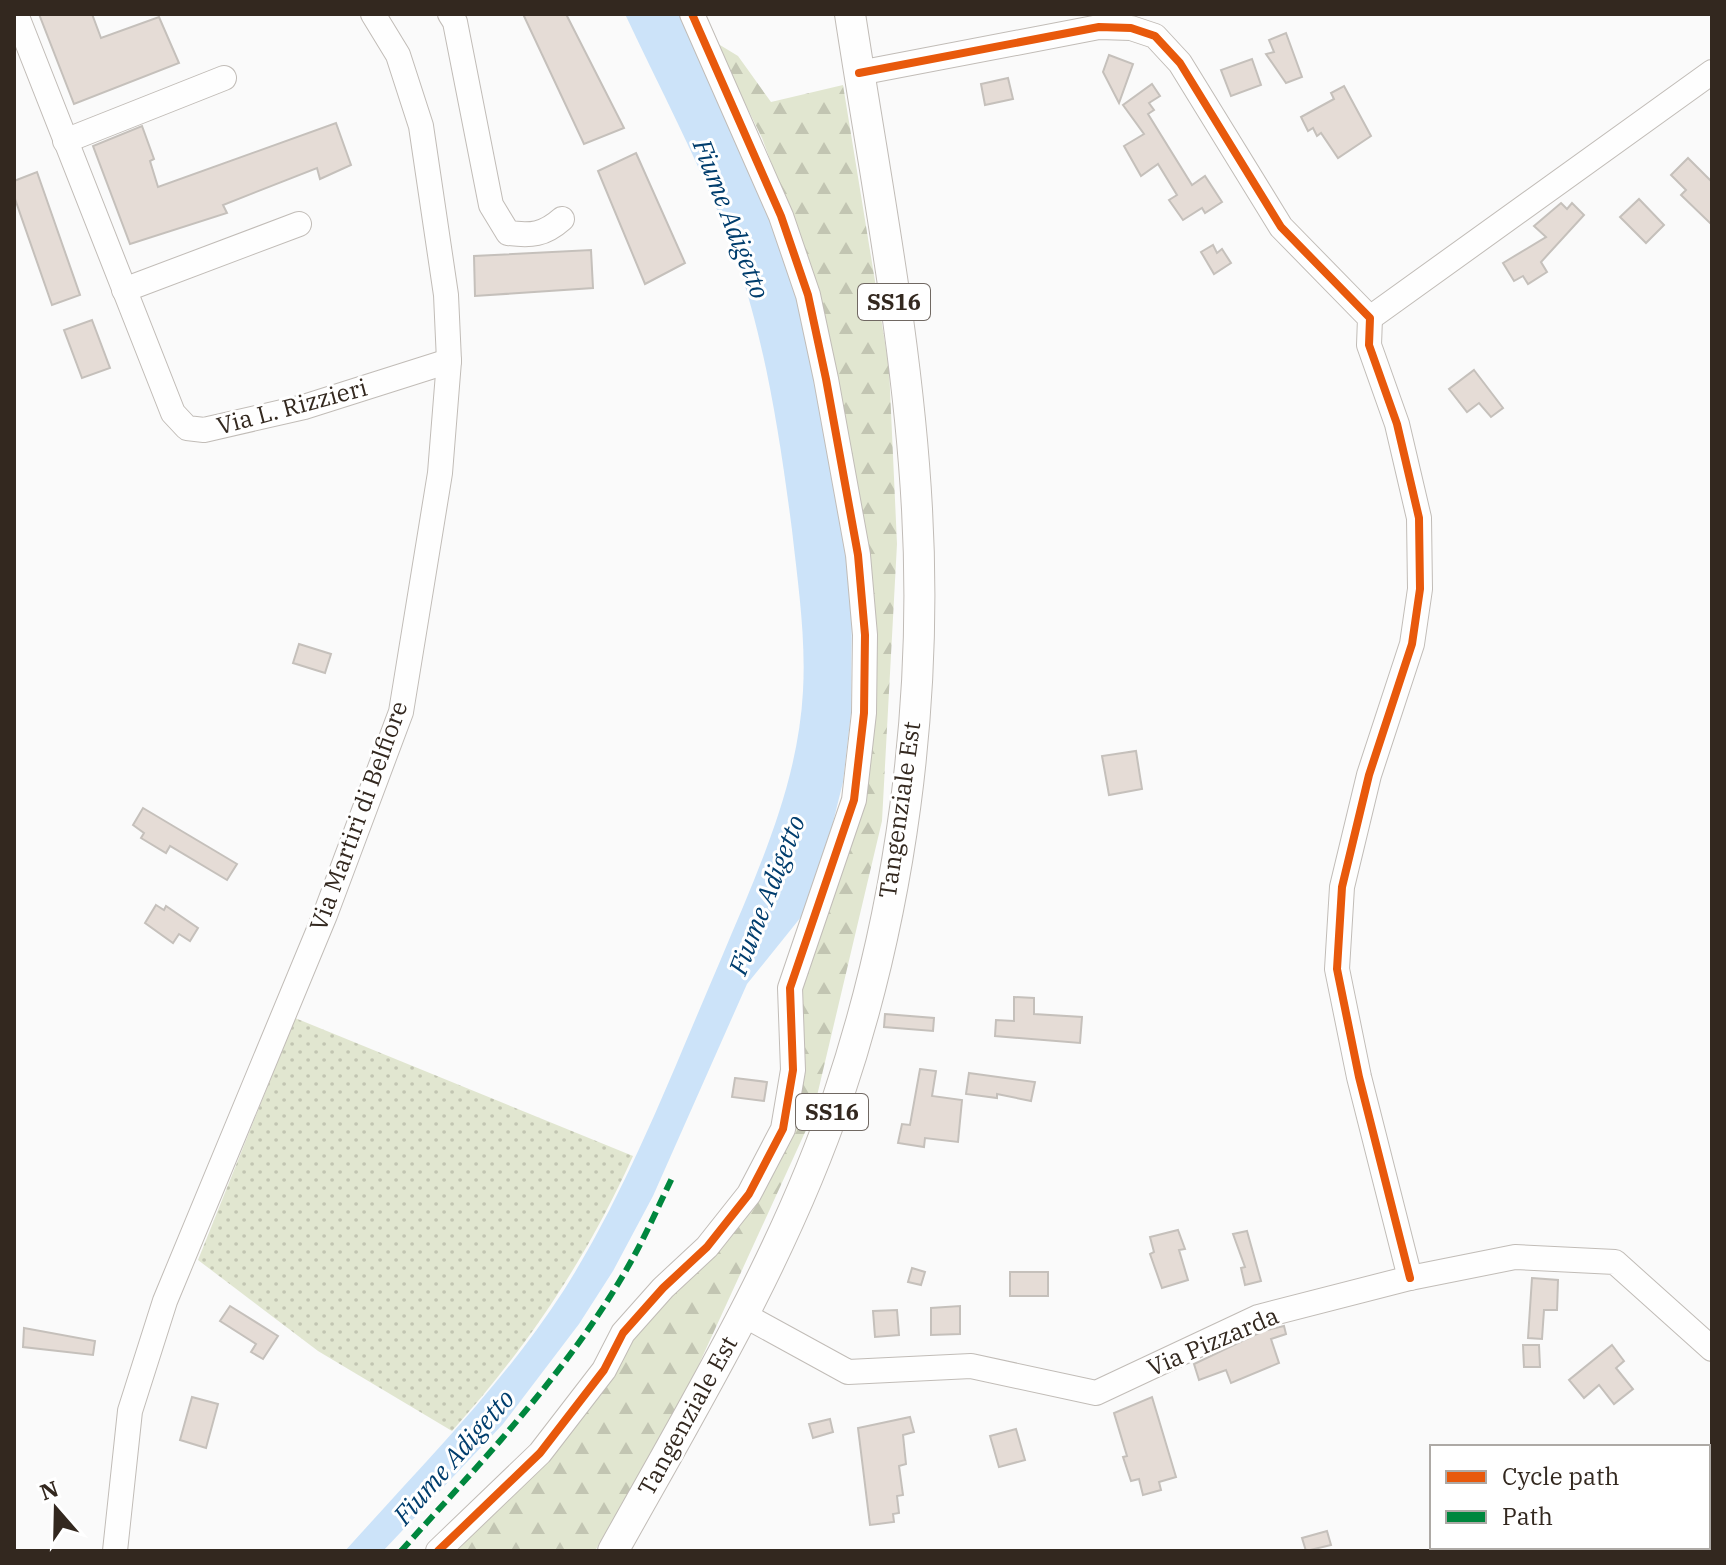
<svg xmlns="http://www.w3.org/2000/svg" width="1726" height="1565" viewBox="0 0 1726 1565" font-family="'IBM Plex Serif',serif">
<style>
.grass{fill:url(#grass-dots)}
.forest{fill:url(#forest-firs)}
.water{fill:#cce3f9}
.building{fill:#e5dcd6;stroke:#c5c0bb;stroke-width:2}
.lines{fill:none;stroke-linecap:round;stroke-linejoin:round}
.minor-casing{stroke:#c1bcb7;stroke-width:26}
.major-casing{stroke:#c1bcb7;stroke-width:32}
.minor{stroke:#fefefe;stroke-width:24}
.major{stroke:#fefefe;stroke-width:30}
.quiet{stroke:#00873e;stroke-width:6;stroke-dasharray:12 6;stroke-linecap:butt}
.cycleway-casing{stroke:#fff;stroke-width:13}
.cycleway{stroke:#e8590c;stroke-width:8}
.labels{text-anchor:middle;stroke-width:6;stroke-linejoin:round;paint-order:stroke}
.shield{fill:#fff;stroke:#706862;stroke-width:2}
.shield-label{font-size:22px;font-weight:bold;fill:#33281f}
.street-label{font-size:24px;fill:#33281f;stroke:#fff}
.water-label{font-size:26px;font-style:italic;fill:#003d6d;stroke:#fff}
</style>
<defs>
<pattern id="grass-dots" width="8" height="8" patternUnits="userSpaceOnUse" patternTransform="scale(2)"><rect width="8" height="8" fill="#e1e6d0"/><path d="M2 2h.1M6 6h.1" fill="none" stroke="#c2c5b2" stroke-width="1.8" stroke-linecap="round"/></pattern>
<pattern id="forest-firs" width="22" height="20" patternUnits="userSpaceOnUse" patternTransform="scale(2)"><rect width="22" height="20" fill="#e1e6d0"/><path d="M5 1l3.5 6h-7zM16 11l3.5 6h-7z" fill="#c2c5b2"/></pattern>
</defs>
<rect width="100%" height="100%" fill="#fafafa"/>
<!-- grass -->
<path class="grass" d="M295,1018L633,1156C585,1261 529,1345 452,1431L318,1351L198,1260Z"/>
<!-- forest -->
<polygon class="forest" points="715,42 738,56 771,102 843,85 889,367 897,544 882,821 812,1117 684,1397 595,1551 444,1551 500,1502 786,1133 795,989 869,735 801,242 762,138"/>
<!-- water -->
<path class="water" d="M625,14H683L798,283L831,432L852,601L851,713L843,782L826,851L801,917L747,984L653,1196L613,1271L579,1324L503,1424L383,1551H345C420,1467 503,1385 564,1290C629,1187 673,1070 721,959C757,873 798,786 803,691C806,637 798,584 792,530C779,430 763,325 726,231C696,157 659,86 625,14Z"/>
<!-- building -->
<g class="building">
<polygon points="39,14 92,14 101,38 159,17 179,63 74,104"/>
<polygon points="523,14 566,14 624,128 584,144"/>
<polygon points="1286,33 1302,77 1286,83 1266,54 1274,52 1269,40"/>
<polygon points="1109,55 1133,64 1119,103 1103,72"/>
<polygon points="1252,59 1261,85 1231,96 1221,70"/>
<polygon points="1008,78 1013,99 985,105 981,84"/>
<polygon points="1152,84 1160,96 1149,103 1154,110 1148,114 1192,185 1205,176 1222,202 1205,213 1202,208 1183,220 1169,200 1177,195 1158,164 1141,176 1124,146 1144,134 1123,105"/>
<polygon points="1344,86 1371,136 1338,158 1321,133 1317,136 1313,128 1308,131 1301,117 1334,99 1331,93"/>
<polygon points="336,123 351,165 320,179 317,168 223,205 227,213 130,244 93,146 142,126 154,159 150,161 158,187"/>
<polygon points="636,153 685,263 645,284 598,171"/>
<polygon points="1688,158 1712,182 1712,225 1681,195 1686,190 1671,175"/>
<polygon points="37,172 80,295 52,305 14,196 14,181"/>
<polygon points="1639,199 1664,225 1646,243 1620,217"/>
<polygon points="1561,203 1567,209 1572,203 1584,215 1541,262 1547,272 1528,284 1523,276 1514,281 1503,263 1546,237 1534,226"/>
<polygon points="1213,245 1217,253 1222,249 1231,263 1214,274 1201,252"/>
<polygon points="591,250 593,288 475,296 474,256"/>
<polygon points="92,320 110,368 82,378 64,330"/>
<polygon points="1474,370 1503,408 1491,417 1479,403 1467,412 1449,389"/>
<polygon points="299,644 331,654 325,673 293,663"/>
<polygon points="1136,751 1142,789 1109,795 1102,756"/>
<polygon points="143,808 237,864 227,880 170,846 166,853 141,838 144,833 133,825"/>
<polygon points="156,905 164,910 166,906 198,928 190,941 179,934 173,943 145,923"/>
<polygon points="1014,997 1034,998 1034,1014 1082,1017 1080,1043 995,1036 996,1020 1014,1021"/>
<polygon points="885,1014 934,1018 933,1031 884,1027"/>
<polygon points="920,1069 936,1071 932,1096 962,1100 958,1142 925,1138 924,1147 898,1143 902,1124 910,1125"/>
<polygon points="969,1073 1035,1082 1031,1101 997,1094 997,1098 966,1094"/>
<polygon points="735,1078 767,1082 764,1101 732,1097"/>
<polygon points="1178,1230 1185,1249 1179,1250 1188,1280 1162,1288 1150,1254 1154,1252 1150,1237"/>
<polygon points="1247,1231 1261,1281 1245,1285 1241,1268 1245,1267 1233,1234"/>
<polygon points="912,1268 925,1272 921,1285 908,1282"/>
<rect x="1010" y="1272" width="38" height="24"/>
<polygon points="1532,1278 1558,1280 1557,1310 1544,1310 1542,1339 1528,1338"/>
<polygon points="230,1306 278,1336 263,1359 251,1352 256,1344 220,1321"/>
<polygon points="960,1306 960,1334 931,1335 931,1308"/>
<polygon points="897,1310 899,1335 875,1337 873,1311"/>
<polygon points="1284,1326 1286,1334 1271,1339 1279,1363 1231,1383 1226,1370 1199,1380 1194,1364 1263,1331"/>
<polygon points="24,1328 95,1341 93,1355 23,1347"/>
<polygon points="1523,1345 1539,1345 1540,1367 1524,1367"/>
<polygon points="1612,1345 1624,1361 1616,1368 1633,1389 1614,1404 1599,1385 1584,1398 1569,1380"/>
<polygon points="192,1397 218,1404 206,1448 180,1440"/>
<polygon points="1152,1397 1176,1477 1159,1482 1161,1490 1143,1495 1139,1479 1131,1481 1123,1457 1127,1456 1114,1413"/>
<polygon points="910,1417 914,1432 903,1435 906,1464 899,1466 903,1495 897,1496 899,1513 893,1514 894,1522 870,1525 858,1428"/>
<polygon points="830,1419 833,1432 813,1438 809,1424"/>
<polygon points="1016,1429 1025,1460 999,1467 990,1436"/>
<polygon points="1327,1531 1331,1545 1306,1551 1302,1538"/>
</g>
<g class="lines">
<!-- minor casing -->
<g class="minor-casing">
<g id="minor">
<polyline points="16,14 173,413 187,428 204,430 304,407 449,361"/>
<path d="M450,14L455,22L491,205L508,233C531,236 544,235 562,219"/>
<polyline points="859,73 1099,27 1131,28 1155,36 1180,63 1281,227 1370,318 1369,345 1397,424 1419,518 1420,589 1412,644 1369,775 1342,887 1337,969 1359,1077 1410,1278"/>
<polyline points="65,141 224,78"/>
<polyline points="124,290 299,224"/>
<polyline points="1370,318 1712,72"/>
<polyline points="744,1315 848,1372 971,1366 1096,1393 1258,1317 1410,1278 1515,1257 1615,1262 1712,1349"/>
<polyline points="115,1551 130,1411 165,1301 325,915 401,712 440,473 449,361 446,295 421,126 398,55 373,14"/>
<polyline points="438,1551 540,1453 604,1370 623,1333 663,1288 707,1247 749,1194 783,1129 793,1070 790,988 854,800 864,713 865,635 858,555 826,379 808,295 781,216 692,14"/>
</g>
</g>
<!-- major casing -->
<g class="major-casing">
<path id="major" d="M613,1551C695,1404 784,1257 838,1097C901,910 928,705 917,509C908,343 875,178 850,14"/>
</g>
<!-- minor -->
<use href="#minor" class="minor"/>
<!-- major -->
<use href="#major" class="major"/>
<!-- quiet -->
<path class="quiet" d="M401,1551C482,1461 569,1371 629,1265C645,1237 658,1207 672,1178"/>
<!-- cycleway casing -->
<g class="cycleway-casing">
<g id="cycleway">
<polyline points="859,73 1099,27 1131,28 1155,36 1180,63 1281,227 1370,318 1369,345 1397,424 1419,518 1420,589 1412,644 1369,775 1342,887 1337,969 1359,1077 1410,1278"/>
<polyline points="438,1551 540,1453 604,1370 623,1333 663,1288 707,1247 749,1194 783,1129 793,1070 790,988 854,800 864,713 865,635 858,555 826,379 808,295 781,216 692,14"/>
</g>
</g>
<!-- cycleway -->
<use href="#cycleway" class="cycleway"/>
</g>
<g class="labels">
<!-- shield labels -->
<g class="shield">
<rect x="858" y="284" width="72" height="36" rx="6"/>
<rect x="796" y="1094" width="72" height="36" rx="6"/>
</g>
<g class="shield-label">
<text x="894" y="310">SS16</text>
<text x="832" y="1120">SS16</text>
</g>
<!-- street labels -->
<g class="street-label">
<text transform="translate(292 407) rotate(-15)" y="8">Via L. Rizzieri</text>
<text transform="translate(900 810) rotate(-82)" y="8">Tangenziale Est</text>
<text transform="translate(359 816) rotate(-70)" y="8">Via Martiri di Belfiore</text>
<text transform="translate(1213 1342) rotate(-23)" y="8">Via Pizzarda</text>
<text transform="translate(688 1416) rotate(-61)" y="8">Tangenziale Est</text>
</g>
<!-- water labels -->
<g class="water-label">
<text transform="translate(731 219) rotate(69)" y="9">Fiume Adigetto</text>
<text transform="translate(767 895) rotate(-69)" y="9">Fiume Adigetto</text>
<text transform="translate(454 1457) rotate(-49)" y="9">Fiume Adigetto</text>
</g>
</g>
<!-- border -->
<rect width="1726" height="1565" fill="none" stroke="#33281f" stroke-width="32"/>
<!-- legend -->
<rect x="1430" y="1445" width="280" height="104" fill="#ffffff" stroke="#ada9a5" stroke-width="2"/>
<rect x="1446" y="1471" width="40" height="12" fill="#e8590c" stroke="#ada9a5" stroke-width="2"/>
<text x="1502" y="1485" font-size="24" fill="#33281f">Cycle path</text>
<rect x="1446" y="1511" width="40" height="12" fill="#00873e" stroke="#ada9a5" stroke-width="2"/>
<text x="1502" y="1525" font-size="24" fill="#33281f">Path</text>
<!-- north arrow -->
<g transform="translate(56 1509) rotate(340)" stroke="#ffffff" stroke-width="6" paint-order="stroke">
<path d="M0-6L14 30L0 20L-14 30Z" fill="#33281f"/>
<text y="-12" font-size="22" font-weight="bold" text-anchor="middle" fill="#33281f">N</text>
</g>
</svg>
